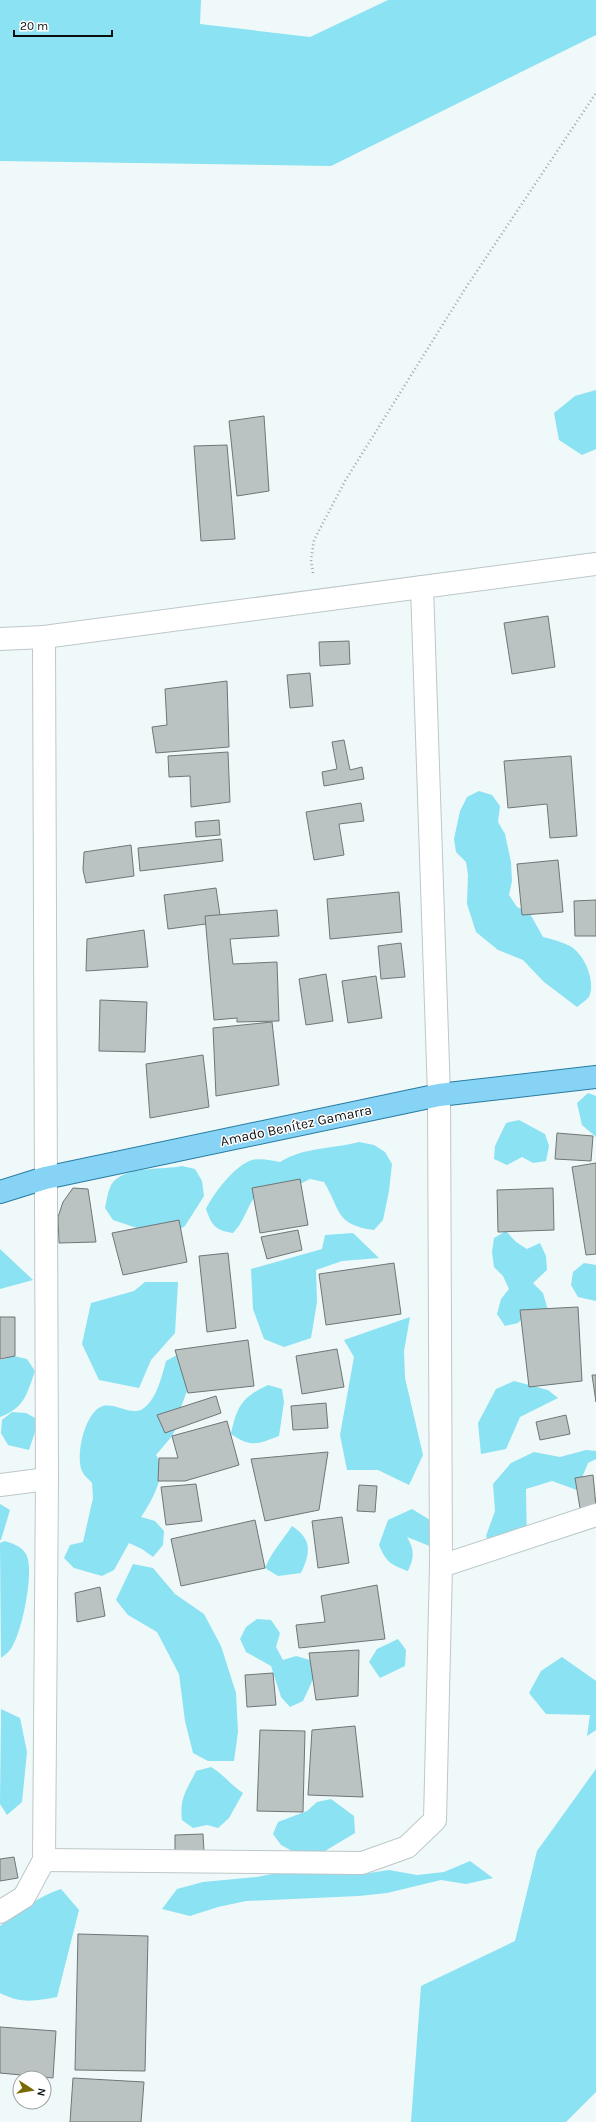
<svg xmlns="http://www.w3.org/2000/svg" width="596" height="2122" viewBox="0 0 596 2122" font-family="Karla,sans-serif">
<style>
.green{fill:#8ae2f2}
.building{fill:#bac3c2;stroke:#6e7776}
.lines{fill:none;stroke-linecap:round;stroke-linejoin:round}
.minor-casing{stroke:#bec7c9;stroke-width:24}
.major-casing{stroke:#277ba1;stroke-width:24}
.path{stroke:#9fa6a7;stroke-width:2.5;stroke-dasharray:1 3;stroke-linecap:butt}
.minor{stroke:#fff;stroke-width:22}
.major{stroke:#86d3f5;stroke-width:22}
.labels{text-anchor:middle;stroke-width:3;stroke-linejoin:round;paint-order:stroke}
.street-label{font-size:14px;fill:#0b0e0f;stroke:#fff}
</style>
<rect width="100%" height="100%" fill="#eff9fa"/>
<!-- green -->
<g class="green">
<polygon points="0,0 201,0 200,24 310,37 388,0 596,0 596,35 331,166 0,161"/>
<polygon points="596,390 596,449 582,455 559,440 554,413 575,396"/>
<path d="M479,791L492,795L500,806L498,822L505,834L511,862L512,881L509,895L517,907L529,912L543,937C552,939 562,942 570,946C584,954 596,980 589,997C586,1000 581,1004 577,1007L544,982L523,960L498,950L476,932L467,904L468,875L466,862L456,852L454,839L460,811L467,797Z"/>
<polygon points="588,1093 596,1096 596,1137 582,1125 577,1103"/>
<polygon points="519,1120 545,1134 549,1146 546,1161 533,1163 522,1157 507,1165 494,1159 495,1146 506,1123"/>
<path d="M359,1142L374,1145L385,1152L392,1164L389,1191L383,1220L374,1230C335,1225 341,1210 324,1182L310,1179L296,1186L254,1198C245,1211 244,1222 233,1233C215,1230 212,1226 206,1209C213,1194 235,1165 252,1160C261,1158 271,1160 280,1162C304,1147 332,1149 359,1142Z"/>
<path d="M182,1166L195,1169L202,1181L204,1196L185,1226L172,1234L152,1233L113,1220L105,1208C107,1200 108,1187 114,1181C129,1166 163,1170 182,1166Z"/>
<polygon points="506,1231 516,1242 527,1249 540,1243 546,1256 547,1270 533,1283 543,1293 547,1307 554,1318 527,1314 518,1323 505,1326 497,1314 501,1299 509,1289 503,1276 494,1267 492,1252 494,1238"/>
<polygon points="353,1233 379,1258 342,1261 316,1270 317,1302 311,1338 284,1347 264,1339 253,1309 251,1269 322,1249 325,1235"/>
<polygon points="0,1249 33,1280 0,1289"/>
<polygon points="584,1263 596,1265 596,1301 578,1297 571,1285 573,1272"/>
<polygon points="145,1282 178,1282 175,1333 151,1360 139,1388 99,1380 82,1344 91,1303 134,1291"/>
<polygon points="410,1317 404,1351 405,1378 423,1455 409,1485 378,1470 347,1470 340,1435 354,1357 344,1340"/>
<path d="M177,1355L191,1380L181,1407L179,1422L172,1436L156,1455C169,1472 151,1502 141,1517L155,1521L164,1531L163,1545L153,1557L142,1549L129,1543L114,1570L102,1576L74,1568L64,1558L70,1545L83,1542L93,1498L92,1483C89,1479 84,1476 82,1471C75,1456 85,1411 103,1406C117,1403 132,1417 144,1408C157,1398 162,1376 166,1361Z"/>
<path d="M14,1356L27,1359L35,1371C27,1393 25,1408 0,1417V1360Z"/>
<polygon points="514,1381 548,1390 558,1398 520,1417 506,1449 481,1454 478,1423 496,1389"/>
<path d="M268,1385L282,1389L284,1402L279,1436C258,1444 251,1448 231,1434C237,1406 242,1397 268,1385Z"/>
<polygon points="12,1412 26,1413 39,1420 29,1450 8,1445 1,1433 2,1420"/>
<polygon points="586,1450 596,1451 596,1459 588,1463 577,1490 552,1481 526,1489 527,1545 498,1559 486,1536 495,1511 493,1484 511,1463 534,1452 560,1457"/>
<polygon points="0,1504 10,1510 1,1540 0,1540"/>
<path d="M412,1509L435,1523L432,1547L407,1537C415,1550 414,1558 408,1571C391,1565 386,1562 379,1545L388,1520Z"/>
<path d="M292,1526C312,1539 311,1552 301,1573L278,1576L265,1568C272,1551 283,1540 292,1526Z"/>
<path d="M5,1541C14,1544 23,1547 27,1556C34,1574 22,1631 12,1647C10,1651 5,1655 1,1658L0,1543Z"/>
<polygon points="133,1564 153,1568 175,1594 204,1614 221,1646 236,1693 238,1732 234,1761 208,1761 193,1753 185,1721 179,1674 157,1632 128,1615 116,1600"/>
<polygon points="257,1619 271,1620 280,1633 276,1647 283,1660 296,1656 310,1660 316,1673 303,1701 290,1707 281,1697 271,1666 246,1652 240,1639 246,1627"/>
<polygon points="398,1639 406,1650 405,1666 380,1678 369,1662 377,1649"/>
<polygon points="562,1657 596,1681 596,1730 587,1736 590,1715 546,1714 529,1693 541,1671"/>
<polygon points="1,1709 20,1718 27,1752 22,1802 7,1815 0,1804"/>
<path d="M211,1767C223,1774 231,1785 243,1793L229,1818L218,1828L207,1825L193,1828L182,1820C179,1798 187,1790 196,1771Z"/>
<polygon points="596,1769 596,2092 566,2122 411,2122 421,1986 515,1941 537,1851"/>
<polygon points="331,1799 354,1816 355,1833 320,1854 294,1852 281,1845 273,1834 278,1822 307,1811 317,1802"/>
<polygon points="470,1861 493,1878 466,1884 441,1880 387,1893 359,1896 246,1901 218,1907 190,1916 162,1909 177,1889 203,1882 257,1877 282,1872 363,1874 389,1870 417,1875 444,1872"/>
<path d="M61,1889L79,1910L57,1997C34,2001 22,2004 0,1993V1926C18,1912 39,1896 61,1889Z"/>
</g>
<!-- building -->
<g class="building">
<polygon points="264,416 269,491 237,496 229,421"/>
<polygon points="227,445 235,539 201,541 194,446"/>
<polygon points="548,616 555,667 512,674 504,623"/>
<polygon points="349,641 350,664 320,666 319,642"/>
<polygon points="310,673 313,706 290,708 287,675"/>
<polygon points="227,681 229,747 156,753 152,727 167,725 165,689"/>
<polygon points="344,740 350,770 362,767 364,779 324,786 322,772 337,769 332,742"/>
<polygon points="228,752 230,802 191,807 190,776 169,777 168,756"/>
<polygon points="571,756 577,836 550,838 547,804 508,808 504,761"/>
<polygon points="361,803 364,821 339,824 344,855 314,860 306,812"/>
<polygon points="219,820 220,835 196,837 195,822"/>
<polygon points="221,839 223,861 140,871 138,848"/>
<polygon points="131,845 134,876 86,883 83,870 84,852"/>
<polygon points="558,860 563,912 522,915 517,864"/>
<polygon points="216,888 221,922 168,929 164,895"/>
<polygon points="399,892 402,932 330,939 327,899"/>
<polygon points="596,900 596,936 575,936 574,901"/>
<polygon points="277,910 279,936 230,939 233,964 277,962 279,1021 237,1022 237,1018 214,1020 205,916"/>
<polygon points="144,930 148,967 86,971 87,939"/>
<polygon points="401,943 405,977 381,979 378,946"/>
<polygon points="326,974 333,1021 306,1025 299,979"/>
<polygon points="376,976 382,1018 348,1023 342,981"/>
<polygon points="100,1000 147,1002 145,1052 99,1051"/>
<polygon points="272,1022 279,1085 216,1096 213,1028"/>
<polygon points="203,1055 209,1107 150,1118 146,1064"/>
<polygon points="557,1133 593,1136 591,1161 555,1159"/>
<polygon points="596,1163 596,1254 586,1255 572,1167"/>
<polygon points="300,1179 308,1225 260,1233 252,1188"/>
<polygon points="73,1188 88,1189 96,1242 59,1243 58,1217 63,1202"/>
<polygon points="553,1188 554,1230 498,1232 497,1190"/>
<polygon points="179,1220 187,1262 123,1275 112,1233"/>
<polygon points="298,1230 302,1250 267,1259 261,1237"/>
<polygon points="228,1253 236,1328 207,1332 199,1256"/>
<polygon points="394,1263 401,1314 326,1325 319,1274"/>
<polygon points="578,1307 582,1381 529,1387 520,1310"/>
<polygon points="0,1317 15,1317 15,1356 0,1359"/>
<polygon points="248,1340 254,1386 188,1393 175,1350"/>
<polygon points="337,1349 344,1387 302,1394 296,1356"/>
<polygon points="592,1375 596,1375 596,1402"/>
<polygon points="216,1396 221,1413 165,1433 157,1415"/>
<polygon points="326,1403 328,1428 293,1430 291,1406"/>
<polygon points="566,1415 570,1434 540,1440 536,1422"/>
<polygon points="227,1421 239,1465 185,1481 158,1481 159,1458 178,1458 172,1436"/>
<polygon points="328,1452 319,1510 265,1521 251,1459"/>
<polygon points="593,1475 596,1506 580,1508 575,1478"/>
<polygon points="196,1484 202,1521 166,1525 161,1487"/>
<polygon points="359,1485 377,1486 375,1512 357,1511"/>
<polygon points="342,1517 349,1563 318,1568 312,1521"/>
<polygon points="255,1520 265,1568 181,1586 171,1539"/>
<polygon points="377,1585 385,1639 299,1648 296,1625 325,1622 321,1596"/>
<polygon points="100,1587 105,1616 77,1622 75,1593"/>
<polygon points="359,1650 358,1696 316,1700 309,1653"/>
<polygon points="273,1673 276,1705 247,1707 245,1675"/>
<polygon points="355,1726 363,1797 308,1795 312,1730"/>
<polygon points="260,1730 305,1731 303,1812 257,1811"/>
<polygon points="203,1834 204,1852 175,1853 175,1835"/>
<polygon points="14,1857 18,1878 0,1881 0,1859"/>
<polygon points="78,1934 148,1936 145,2071 75,2070"/>
<polygon points="0,2027 56,2031 53,2078 0,2073"/>
<polygon points="73,2078 144,2082 141,2122 70,2122"/>
</g>
<g class="lines">
<!-- minor casing -->
<g class="minor-casing">
<g id="minor">
<polyline points="0,639 44,637 596,564"/>
<polyline points="0,1485 47,1479"/>
<polyline points="441,1566 596,1515"/>
<polyline points="44,1860 362,1863 407,1847 435,1820 441,1566 439,1095 422,587"/>
<polyline points="0,1912 24,1897 44,1860 47,1479 44,637"/>
</g>
</g>
<!-- major casing -->
<g class="major-casing">
<polyline id="major" points="0,1192 45,1178 439,1095 596,1077"/>
</g>
<!-- path -->
<polyline class="path" points="313,573 311,560 314,540 345,481 465,289 596,93"/>
<!-- minor -->
<use href="#minor" class="minor"/>
<!-- major -->
<use href="#major" class="major"/>
</g>
<g class="labels">
<!-- street labels -->
<g class="street-label">
<text transform="translate(296 1125) rotate(-12)" y="5">Amado Benítez Gamarra</text>
</g>
</g>
<!-- north arrow -->
<g transform="translate(32 2090) rotate(102)"><circle r="19" fill="#ffffff" stroke="#9d9f9f"/>
<path d="M0-3L7 15L0 10L-7 15Z" fill="#7b6a02"/>
<text y="-6" font-size="11" font-weight="bold" text-anchor="middle" fill="#0b0e0f">N</text>
</g>
<!-- scale -->
<path d="M14 30v6h98v-6" fill="none" stroke="#0b0e0f" stroke-width="2"/>
<text x="20" y="30" font-size="12" fill="#0b0e0f" stroke="#ffffff" stroke-width="3" paint-order="stroke">20 m</text>
</svg>
